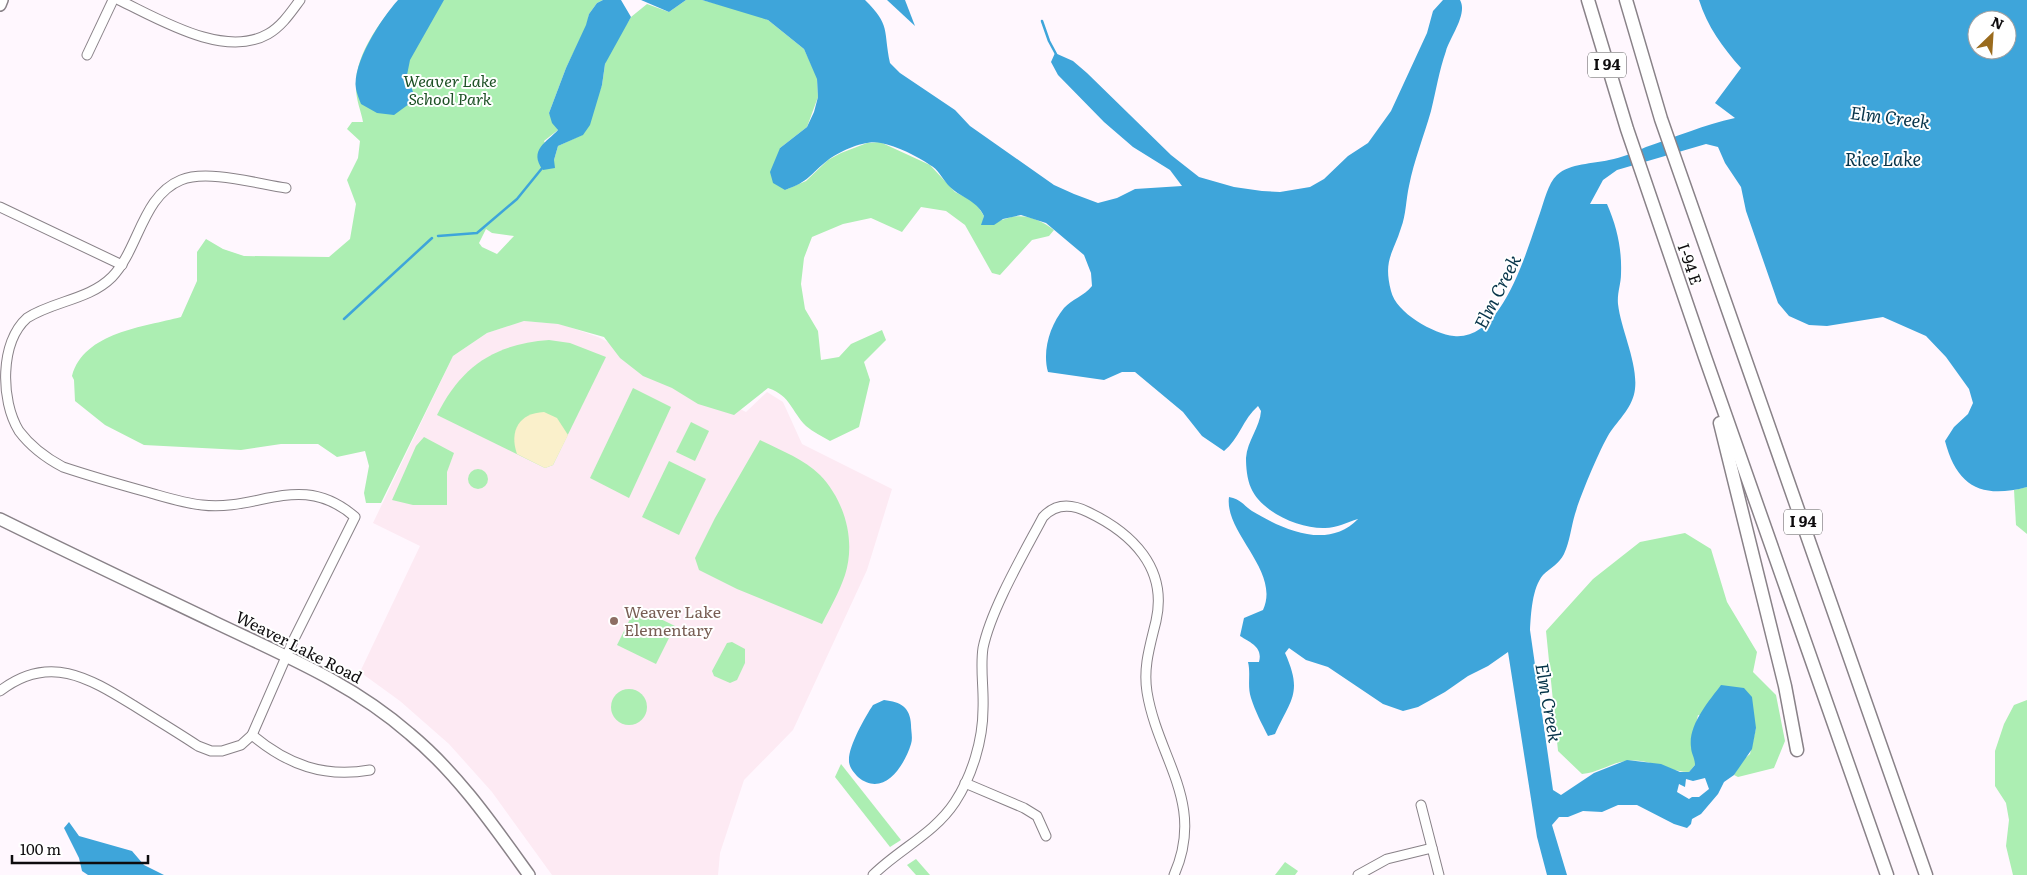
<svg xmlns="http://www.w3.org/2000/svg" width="2027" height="875" viewBox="0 0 2027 875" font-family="Literata,serif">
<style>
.education{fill:#fdeaf3}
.green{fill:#aceeb2;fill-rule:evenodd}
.sand{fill:#faf0cb}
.water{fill:#3ea5da;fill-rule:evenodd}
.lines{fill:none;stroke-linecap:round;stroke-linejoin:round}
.stream{stroke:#3ea5da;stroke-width:2.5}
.minor-casing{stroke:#898288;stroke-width:11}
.major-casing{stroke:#898288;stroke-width:14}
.highway-casing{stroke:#898288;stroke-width:15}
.minor{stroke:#fff;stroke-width:9}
.major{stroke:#fff;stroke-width:11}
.highway{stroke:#fff;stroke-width:12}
.education-dot{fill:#8d6e63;stroke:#fff;stroke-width:2}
.labels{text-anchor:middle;stroke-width:4;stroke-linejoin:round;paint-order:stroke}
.shield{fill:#fff;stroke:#565556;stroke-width:1}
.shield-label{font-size:15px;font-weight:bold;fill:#0e0c0e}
.park-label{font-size:16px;font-style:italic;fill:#1c5024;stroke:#fff}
.street-label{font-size:16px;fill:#0e0c0e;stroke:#fff}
.education-label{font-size:16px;fill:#785e54;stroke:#fff;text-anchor:start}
.water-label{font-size:18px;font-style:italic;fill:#07344a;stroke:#fff}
</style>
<rect width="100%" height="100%" fill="#fff7fe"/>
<!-- education -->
<polygon class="education" points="524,321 561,324 598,337 746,412 767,392 783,402 802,444 892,489 867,570 793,730 744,780 720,853 718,875 552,875 492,792 449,744 400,701 360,672 420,546 373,523 453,356 487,333"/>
<!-- green -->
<g class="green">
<path d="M399,0H603L597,3L589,14L587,25L566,68L549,113L558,130L544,141L554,160L558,146L582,135L602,85L605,64L611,49L631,17L647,4L669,12L686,0H702L751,13L768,20L804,49L817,77L818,97L807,127L780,148L785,190L806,181L828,160L841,153L867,143L880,142L930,165L955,192L975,202L984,216L982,225C994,225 994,222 1005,219C1022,212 1040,219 1054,230L1049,236L1032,240L1000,275L992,273L965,225L946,211L921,207L902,232L871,218L843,224L812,237L804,258L801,284L805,309L818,331L821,360L839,357L851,344L882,330L886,340L864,362L870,380L859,427L830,441C822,436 813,432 806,426C791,411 791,396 768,388L734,415L698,404L672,388L643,376L620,358L604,337L558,324L524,321L487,333L453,356L381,503H366L364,493L369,466L365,451L337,457L318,444H281L241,450L144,445L105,425L75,401L74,380L72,376C84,332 144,327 181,317L197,281V252L206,239L223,249L244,256L329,257L350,239L356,204L347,180L358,158L360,141L347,129L352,122H363C361,111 356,100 356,88C354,57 379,22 399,0ZM486,229L492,233L514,236L497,254L482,247L479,243Z"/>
<path d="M549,340L570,343L606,357L553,465L545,468L437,415C461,366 495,344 549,340Z"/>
<polygon points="633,388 671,407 629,498 590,478"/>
<polygon points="691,422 709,431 695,461 676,452"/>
<polygon points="424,437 454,453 447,472 447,505 413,505 392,500 416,446"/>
<path d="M760,440C780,450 804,459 820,475C845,501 856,541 845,575C839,593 830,608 822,624L737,589L699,570L695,558L715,518Z"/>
<polygon points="669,461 706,479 679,535 642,517"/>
<circle cx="478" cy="479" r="10"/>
<polygon points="2027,487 2027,534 2016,525 2014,490"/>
<path d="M1685,533L1711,549L1727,602L1757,652L1753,672L1776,695L1785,741L1774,768L1738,777L1734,775L1743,760L1750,754L1756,728L1698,715L1691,747L1695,755V765L1689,772C1668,772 1649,758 1627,761C1612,762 1598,773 1582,774L1558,751L1546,631L1593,579L1640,542Z"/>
<polygon points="636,607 675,626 656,664 617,645"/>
<polygon points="732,642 745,649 745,663 737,680 730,683 714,676 712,671 727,643"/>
<circle cx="629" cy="707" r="18"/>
<polygon points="2027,700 2027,875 2013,875 2006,846 2009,820 2006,803 1995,786 1995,751 2004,724 2014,705"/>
<polygon points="841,764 901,840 890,847 835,777"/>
<polygon points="916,859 930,875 916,875 907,865"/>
<polygon points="1285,862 1298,871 1295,875 1275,875"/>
</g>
<!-- sand -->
<path class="sand" d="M544,412L557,418L568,435L553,465L545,468L517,454C509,431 519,413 544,412Z"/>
<!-- water -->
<g class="water">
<path d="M398,0H444L410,60L407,75L413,92L409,104L394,115L377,113L361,104C359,99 357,94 356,89C352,63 381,19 398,0Z"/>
<path d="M603,0H621L631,17L605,64L602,85L590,125L583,135L558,146L554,160L555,168L543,170C528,150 547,142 558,130L552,123L549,113L566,68L586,25L589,14L597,3Z"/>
<polygon points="641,0 686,0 669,12"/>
<path d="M702,0H865C891,26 883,29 890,63L900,73L955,110L970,126L1054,185L1074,194L1098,203L1117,198L1135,189L1182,186L1170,170L1133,147L1104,122L1058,75L1051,62L1055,53L1073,61L1087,73L1171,155L1199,177L1234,187L1262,191L1280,192L1310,187L1324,179L1348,156L1368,143L1391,111L1427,33L1433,11L1443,0H1460C1468,14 1450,37 1446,51C1439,71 1436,91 1431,111C1424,136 1414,160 1409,186C1406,199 1406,215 1401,228C1393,254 1383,260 1391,291C1396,313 1434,334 1454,336C1503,341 1527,249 1540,213C1544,202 1548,183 1557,175C1570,163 1593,164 1609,160C1622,158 1634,152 1646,147C1675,137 1704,125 1735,118L1715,103L1741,68C1723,48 1707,26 1699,0H2027V487C1982,499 1957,487 1945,441L1954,427L1968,414L1973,403L1969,389L1946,357L1926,336L1883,317L1827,326L1809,325L1789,316L1778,303L1746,211L1741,187L1725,163L1718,147L1706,144L1617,170L1603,180L1590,204H1607C1617,227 1622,249 1621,274C1621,284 1617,293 1618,304C1621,330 1638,363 1635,389C1633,407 1619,419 1609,434C1599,451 1581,494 1575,514C1571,527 1570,541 1564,554C1559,564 1550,568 1543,575C1532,588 1531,614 1530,630L1553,790L1561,795L1594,773L1627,760L1661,764L1680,772H1689L1695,765C1695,758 1691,753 1691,747C1688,725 1709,701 1721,685L1744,688L1752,697L1756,728L1752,749L1734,775L1724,782L1718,794L1701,814L1692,819L1691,824L1687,828L1674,824L1637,805H1618L1602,812L1583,811L1568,817H1559L1552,825L1567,875H1547L1537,837L1508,652L1488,666L1468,676L1445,692L1418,707L1403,711L1383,704L1328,667L1306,660L1289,648L1285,653C1303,693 1291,699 1275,734L1268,736C1262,724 1255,711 1251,698C1247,686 1251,674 1248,662H1259C1263,647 1251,643 1240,636L1244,618L1263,610C1281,571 1224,533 1229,497C1242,500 1242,504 1252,511C1284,530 1328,550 1358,519C1347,522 1337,528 1325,528C1300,529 1261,512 1251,488C1247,479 1246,467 1246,458C1247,441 1260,427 1261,411L1258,406C1243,419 1239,439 1224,451L1202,436L1183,412L1135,372H1122L1104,380L1048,372C1042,351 1050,325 1064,308C1072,299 1084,296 1092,286L1091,273L1084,255L1046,223L1021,215L1003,219L994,225H981L984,216C976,199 960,198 948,185C942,178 938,169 930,165C917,156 897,146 881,143C866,139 840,151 828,160C809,175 810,181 785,190L773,183L770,172L780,148L807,127L814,112L818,97L817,79L804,49L768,20ZM1977,20H2007V50H1977ZM1705,778L1709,789L1699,797H1692L1689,799L1677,792L1679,784L1685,787L1686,779L1693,781Z"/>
<polygon points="887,0 905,0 915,26"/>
<path d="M884,700C901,702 910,707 911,725C911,731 913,738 911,744C904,767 883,798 858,777C854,773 849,767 849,761C848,747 865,717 873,705Z"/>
<polygon points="69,822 79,836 132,851 144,865 164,875 88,875 82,871 79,858 64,828"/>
</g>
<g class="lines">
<!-- stream -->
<g class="stream">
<polyline points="1042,21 1049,41 1056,54"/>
<polyline points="438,236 477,233 517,199 543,167"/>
<polyline points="344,319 432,238"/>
</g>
<!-- minor casing -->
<g class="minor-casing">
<g id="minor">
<path d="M119,0C159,19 224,59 268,34C282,26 291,12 300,0"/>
<polyline points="87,55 113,0"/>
<polyline points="0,207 122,265"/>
<path d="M0,691C49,653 89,678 133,705C155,719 177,732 198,746L211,751H222L241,745L252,735L293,641L355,517C301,470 259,512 202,505C183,503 165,497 147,492C118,484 90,476 63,467C46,458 31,447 19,431C0,400 0,342 27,318C53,301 89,300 112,277C139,249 142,196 181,180C207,169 258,184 286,188"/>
<path d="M252,735C288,765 324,778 370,770"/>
<polyline points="965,783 1024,808 1037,816 1046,836"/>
<polyline points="1421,805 1439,875"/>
<path d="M873,875C899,849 934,834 955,802C972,776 983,740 983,709C984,688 980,668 983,648C991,609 1024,553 1043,517C1056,503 1072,504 1088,512C1132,533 1168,568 1156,621C1150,646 1143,667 1147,692C1158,759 1206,803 1174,875"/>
<polyline points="1358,875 1387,859 1432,848"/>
</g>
</g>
<!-- major casing -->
<g class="major-casing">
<g id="major">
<polyline points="0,5 2,0"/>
<path d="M0,519C71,554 143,588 214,622C283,655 352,683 410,734C458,774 493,825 529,875"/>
</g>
</g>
<!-- highway casing -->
<g class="highway-casing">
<g id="highway">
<polyline points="1588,0 1627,129 1705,357 1887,875"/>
<polyline points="1626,0 1661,119 1926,875"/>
<polyline points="1720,423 1785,686 1797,750"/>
</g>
</g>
<!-- minor -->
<use href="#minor" class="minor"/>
<!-- major -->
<use href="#major" class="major"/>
<!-- highway -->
<use href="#highway" class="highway"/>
</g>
<!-- markers -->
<circle class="education-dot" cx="614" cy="621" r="5"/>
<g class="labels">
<!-- shield labels -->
<g class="shield">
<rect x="1588" y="52.5" width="38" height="25" rx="4"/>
<rect x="1784" y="509.5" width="38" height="25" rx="4"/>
</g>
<g class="shield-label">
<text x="1607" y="70">I 94</text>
<text x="1803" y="527">I 94</text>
</g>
<!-- park labels -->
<g class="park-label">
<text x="450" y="87">Weaver Lake<tspan x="450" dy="18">School Park</tspan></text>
</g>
<!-- street labels -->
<g class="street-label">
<text transform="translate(1690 264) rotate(71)" y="6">I-94 E</text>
<text transform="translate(299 647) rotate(27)" y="6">Weaver Lake Road</text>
</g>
<!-- education labels -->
<g class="education-label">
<text x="624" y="618">Weaver Lake<tspan x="624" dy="18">Elementary</tspan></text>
</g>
<!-- water labels -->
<g class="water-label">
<text transform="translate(1890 118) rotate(7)" y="6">Elm Creek</text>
<text x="1883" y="166">Rice Lake</text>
<text transform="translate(1498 292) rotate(-63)" y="6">Elm Creek</text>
<text transform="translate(1548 703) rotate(80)" y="6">Elm Creek</text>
</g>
</g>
<!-- north arrow -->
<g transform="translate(1992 35) rotate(25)"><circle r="24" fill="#ffffff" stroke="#9f9e9f"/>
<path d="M0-4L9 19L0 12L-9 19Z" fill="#9a6b1d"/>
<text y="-8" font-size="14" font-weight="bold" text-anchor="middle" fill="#0e0c0e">N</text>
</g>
<!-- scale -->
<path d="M12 855v8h136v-8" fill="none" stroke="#0e0c0e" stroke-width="2.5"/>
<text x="20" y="855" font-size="15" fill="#0e0c0e" stroke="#ffffff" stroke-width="4" paint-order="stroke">100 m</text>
</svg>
